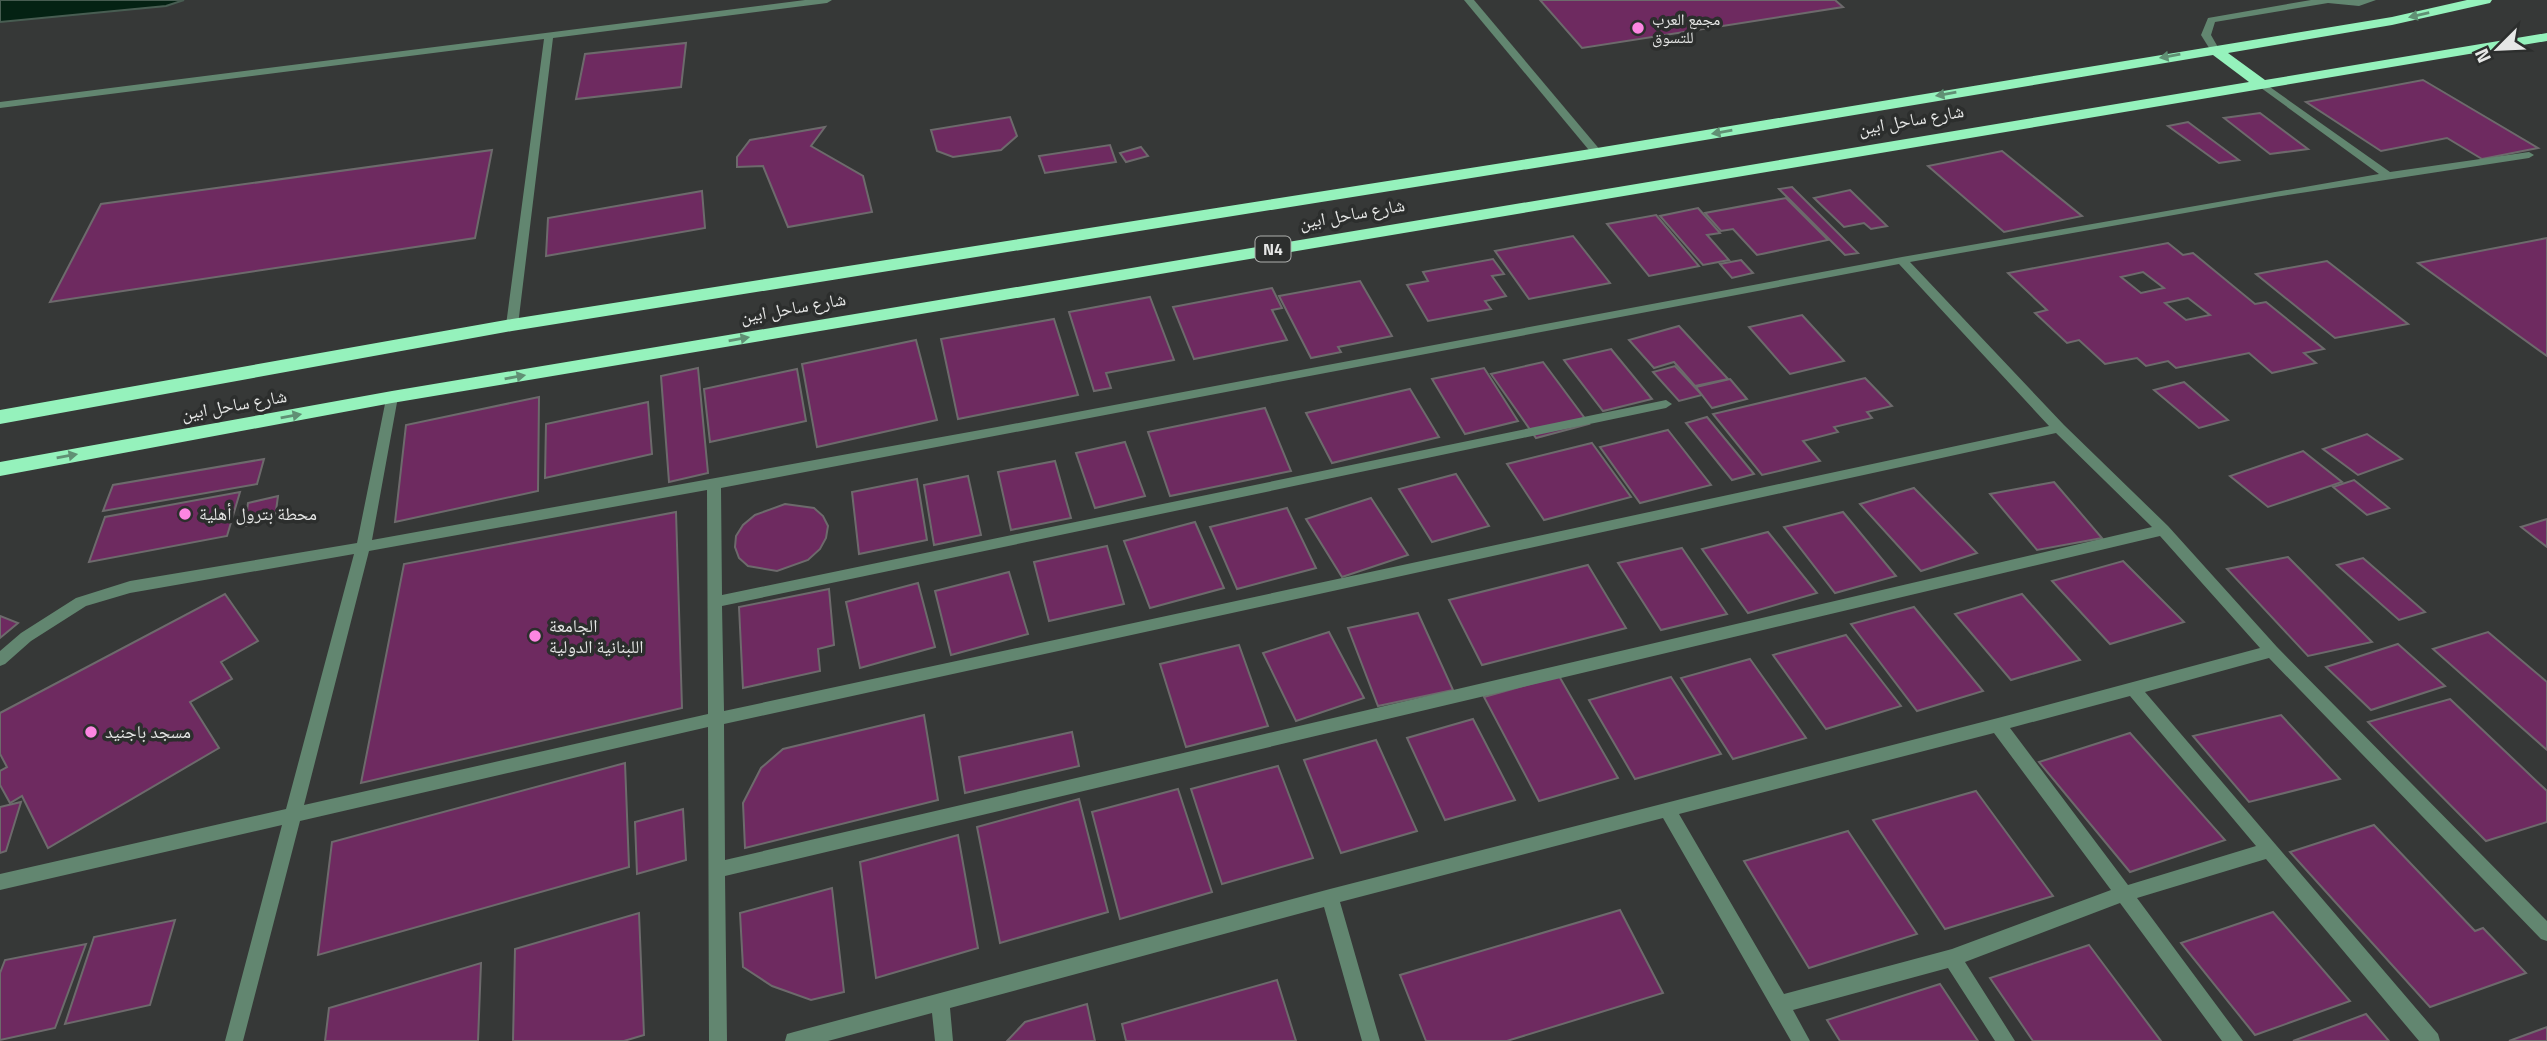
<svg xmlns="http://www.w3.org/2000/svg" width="2547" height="1041" viewBox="0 0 2547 1041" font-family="'Titillium Web','Noto Naskh Arabic',sans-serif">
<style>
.water{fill:#042213;stroke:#485d52;stroke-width:2}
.building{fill:#6e2a60;stroke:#6d6a6c;stroke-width:2;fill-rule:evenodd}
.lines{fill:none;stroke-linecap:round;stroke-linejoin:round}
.street{fill:#628670;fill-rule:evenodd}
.highway{fill:#95f2bc;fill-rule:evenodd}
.oneway{fill:#609074}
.poi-dot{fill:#fd86e2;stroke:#2c2e2d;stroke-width:2.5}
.labels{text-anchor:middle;stroke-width:7;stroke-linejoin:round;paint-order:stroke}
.far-poi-label{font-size:16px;fill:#e6e7e6;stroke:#2c2e2d;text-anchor:start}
.shield{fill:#2c2e2d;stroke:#aeb0ae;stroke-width:2}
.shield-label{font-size:16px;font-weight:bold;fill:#e6e7e6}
.street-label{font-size:18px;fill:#e6e7e6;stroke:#2c2e2d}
.poi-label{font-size:18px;fill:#e6e7e6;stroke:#2c2e2d;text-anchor:start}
</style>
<rect width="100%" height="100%" fill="#363837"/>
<!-- water -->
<polygon class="water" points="0,0 184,0 166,6 0,22"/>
<!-- building -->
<g class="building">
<polygon points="1540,0 1835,0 1843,7 1582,48"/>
<polygon points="686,43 681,87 576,99 585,54"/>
<polygon points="2423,80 2538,148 2482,159 2447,138 2381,151 2306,102"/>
<polygon points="2260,113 2308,149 2270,154 2224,118"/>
<polygon points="1010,117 1017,136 1001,150 953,157 937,151 931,130"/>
<polygon points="2188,122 2239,160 2219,163 2168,126"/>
<polygon points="825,127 811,146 863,176 872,212 788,227 763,166 737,167 737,157 750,140"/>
<polygon points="1110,145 1116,162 1045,173 1039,156"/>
<polygon points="1141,147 1148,156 1126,162 1120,153"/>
<polygon points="492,150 475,238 50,302 101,204"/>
<polygon points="2002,151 2082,216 2004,232 1928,166"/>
<polygon points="1792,187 1858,253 1845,255 1779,189"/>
<polygon points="1850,190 1887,226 1871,229 1864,223 1844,227 1814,198"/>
<polygon points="702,191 705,228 546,256 548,218"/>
<polygon points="1786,198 1828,240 1757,255 1733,229 1721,231 1705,213"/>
<polygon points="1698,208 1720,233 1707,235 1729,260 1703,265 1660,216"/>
<polygon points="1656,215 1699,266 1649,276 1607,224"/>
<polygon points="1573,236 1610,283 1529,299 1495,251"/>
<polygon points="2547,238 2547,356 2418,263"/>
<path d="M2168,243L2183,255L2193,253L2255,304L2266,302L2324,349L2304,353L2316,363L2272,373L2249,353L2176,368L2168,361L2146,366L2137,358L2105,364L2079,340L2067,343L2035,313L2047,310L2008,273ZM2143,272L2164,288L2141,293L2121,277ZM2188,298L2210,315L2186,320L2165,303Z"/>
<polygon points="1493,259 1504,274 1492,276 1506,296 1485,301 1491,309 1428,321 1407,285 1428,281 1423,272"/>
<polygon points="1741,260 1753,273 1732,278 1720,264"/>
<polygon points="2327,261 2408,324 2335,338 2256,274"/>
<polygon points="1360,281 1392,336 1338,347 1341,352 1311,358 1279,296"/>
<polygon points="1272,288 1282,308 1272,310 1287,340 1194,359 1173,307"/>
<polygon points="1150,297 1174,360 1106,373 1111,388 1094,391 1069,312"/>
<polygon points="1802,315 1844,361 1790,374 1749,327"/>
<polygon points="1054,319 1078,395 958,419 941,339"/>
<polygon points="1679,326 1728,379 1695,386 1674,362 1654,368 1629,340"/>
<polygon points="916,340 937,420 817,447 802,364"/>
<polygon points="1611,349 1652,399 1603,411 1564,360"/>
<polygon points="1543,362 1589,424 1536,438 1491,374"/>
<polygon points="1675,366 1702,395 1679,401 1653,372"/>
<polygon points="698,368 708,473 669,482 661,376"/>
<polygon points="1484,368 1518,421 1465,434 1432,379"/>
<polygon points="797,369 806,421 710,442 704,389"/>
<polygon points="1865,378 1892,406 1867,412 1872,418 1834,427 1838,432 1803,441 1820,461 1762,475 1713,414"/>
<polygon points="1730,379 1747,399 1712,408 1696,387"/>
<polygon points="2184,382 2228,420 2199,428 2154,390"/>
<polygon points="1410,389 1439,437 1332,463 1306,413"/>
<polygon points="539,397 538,491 395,522 406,425"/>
<polygon points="648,402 652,454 545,478 546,424"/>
<polygon points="1265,408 1291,471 1170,496 1148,432"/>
<polygon points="1707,417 1754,474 1732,480 1686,423"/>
<polygon points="1668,430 1711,485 1640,503 1600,447"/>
<polygon points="2367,434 2402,459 2358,475 2323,449"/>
<polygon points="1125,442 1145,496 1095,508 1076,453"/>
<polygon points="1592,443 1631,497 1544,520 1507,464"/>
<polygon points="2303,451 2342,482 2268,507 2230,476"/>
<polygon points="264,459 257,484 103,511 113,485"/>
<polygon points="1055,461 1071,518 1011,530 998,472"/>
<polygon points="1456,474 1489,526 1432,542 1399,489"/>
<polygon points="968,476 981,535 934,545 924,485"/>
<polygon points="917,479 927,540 859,554 852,492"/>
<polygon points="2354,480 2389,508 2367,515 2333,487"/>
<polygon points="2054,482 2102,538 2037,550 1990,494"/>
<polygon points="1914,488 1977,553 1921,571 1860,504"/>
<polygon points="240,492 227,536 89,562 105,517"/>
<polygon points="278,496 275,518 245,526 248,503"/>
<polygon points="1371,498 1408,555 1342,577 1306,519"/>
<polygon points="785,504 814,508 823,516 828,526 826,538 820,549 808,560 777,571 748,566 739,558 735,547 736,536 743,525 755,515"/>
<polygon points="1287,508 1316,568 1237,589 1210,527"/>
<polygon points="676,512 682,708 361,783 404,564"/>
<polygon points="1843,512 1896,576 1835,593 1784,527"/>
<polygon points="2547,519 2547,547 2521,527"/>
<polygon points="1195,522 1224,588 1150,608 1124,541"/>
<polygon points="1768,532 1817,593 1748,613 1702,549"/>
<polygon points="1107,546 1124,604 1049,621 1034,562"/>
<polygon points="1682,548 1727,614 1661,630 1618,563"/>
<polygon points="2288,557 2372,642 2308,656 2227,569"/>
<polygon points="2363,558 2425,612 2399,620 2337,565"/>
<polygon points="2123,561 2184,622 2110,644 2052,581"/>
<polygon points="1588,565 1626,628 1482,665 1449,600"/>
<polygon points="1009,572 1028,634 951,655 935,591"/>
<polygon points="918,583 935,647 860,668 846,602"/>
<polygon points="829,589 834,645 818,649 820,671 743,688 739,607"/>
<polygon points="225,594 258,641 221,662 232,679 190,702 219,748 48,848 22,796 10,803 0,785 0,771 7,767 0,754 0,713"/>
<polygon points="2022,594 2080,660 2011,680 1955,614"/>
<polygon points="1914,607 1983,691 1917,711 1851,624"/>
<polygon points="1418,613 1453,690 1378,706 1348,628"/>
<polygon points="0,616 18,623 0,638"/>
<polygon points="1329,632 1364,698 1296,721 1263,653"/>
<polygon points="2488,632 2547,682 2547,750 2433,649"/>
<polygon points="1846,635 1901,706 1826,729 1773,655"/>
<polygon points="2398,644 2445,686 2371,710 2326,667"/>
<polygon points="1239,645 1268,726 1186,747 1160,664"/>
<polygon points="1750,659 1806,738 1733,759 1681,678"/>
<polygon points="1559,676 1618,778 1539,801 1484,697"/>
<polygon points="1671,677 1721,754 1635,779 1589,700"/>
<polygon points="2450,699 2547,791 2547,822 2486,841 2368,722"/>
<polygon points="924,715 938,800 745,848 743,803 761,768 783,749"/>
<polygon points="2281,715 2340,779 2249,802 2193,736"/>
<polygon points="1473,719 1515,800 1445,820 1407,738"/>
<polygon points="1072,732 1079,766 965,793 959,757"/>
<polygon points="2130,733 2225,840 2130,872 2039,762"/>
<polygon points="1376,740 1417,831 1341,853 1304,760"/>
<polygon points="625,763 629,867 318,955 332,842"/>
<polygon points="1278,766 1313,858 1222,884 1191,789"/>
<polygon points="1178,789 1212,892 1120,919 1092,812"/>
<polygon points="1976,791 2053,896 1945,929 1873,820"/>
<polygon points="1079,799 1108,912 1000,943 977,827"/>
<polygon points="21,802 6,851 0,853 0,807"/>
<polygon points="683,809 686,860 637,874 635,822"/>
<polygon points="2374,825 2475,931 2483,928 2526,973 2430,1007 2290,852"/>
<polygon points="1848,831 1917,934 1809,968 1744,861"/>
<polygon points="958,835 978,948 876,978 860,862"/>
<polygon points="832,888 844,992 811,1000 772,986 743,967 740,913"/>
<polygon points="1620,910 1663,993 1507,1041 1426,1041 1400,975"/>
<polygon points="2273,912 2350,1001 2255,1035 2181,943"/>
<polygon points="639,913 644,1035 624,1041 513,1041 515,949"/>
<polygon points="175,920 150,1005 65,1024 94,937"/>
<polygon points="86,944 55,1028 0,1040 0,973 5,960"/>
<polygon points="2089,945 2161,1041 2033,1041 1990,978"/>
<polygon points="481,963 478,1041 325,1041 329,1008"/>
<polygon points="1277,980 1296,1041 1126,1041 1122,1024"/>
<polygon points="1940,984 1978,1041 1840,1041 1827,1020"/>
<polygon points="1087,1004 1095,1041 1007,1041 1025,1022"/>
<polygon points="2366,1014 2389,1041 2293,1041"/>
<polygon points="2547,1027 2547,1041 2509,1041"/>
</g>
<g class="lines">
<!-- street -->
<g class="street">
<polygon points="805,0 832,0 827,3 553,38 518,325 512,329 506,325 544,39 0,108 0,102"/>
<polygon points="1464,0 1474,0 1601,151 1601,155 1593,155"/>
<polygon points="2311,0 2376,0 2359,6 2328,3 2215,22 2211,35 2219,49 2214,52 2211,51 2201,35 2208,18"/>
<path d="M2260,80L2390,172L2529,152L2534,155L2529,158L2275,197L1910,262L2064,425L2168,526L2277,647L2547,921V941L2541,939L2269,658L2145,692L2438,1034L2440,1041H2419L2266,859L2137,898L2243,1041H2222L2120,903L1965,962L2015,1041H1995L1948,968L1793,1010L1810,1041H1791L1663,818L1340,902L1380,1041H1362L1324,907L950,1008L953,1041H935L932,1013L828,1041H785L787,1034L794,1032L1330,889L1998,718L2260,648L2160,536L725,876L727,1041H709L708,727L300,821L243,1041H225L282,825L0,890V874L286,809L354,554L130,593L86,606L31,641L5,664L0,666V651L21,633L76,598L130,581L357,543L387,394H397L398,397L372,540L997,427L1902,257L2379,174L2257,85L2255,83ZM1899,264L2049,426L724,711L722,606L1666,408L1672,404L1666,400L722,595L721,488ZM2056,433L2152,527L725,860L724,724ZM707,490L708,714L304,805L369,551ZM2130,696L2256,846L2128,885L2010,728ZM1994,733L2111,890L1952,949L1784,994L1679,814Z"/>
</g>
<!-- highway -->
<polygon class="highway" points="2467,0 2492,0 2490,3 2392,25 2228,53 2265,80 2547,33 2547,41 392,403 0,476 0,462 392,391 2249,82 2213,55 1597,158 512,331 0,424 0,410 512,319 1597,148 2392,17"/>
</g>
<!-- one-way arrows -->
<defs><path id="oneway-solid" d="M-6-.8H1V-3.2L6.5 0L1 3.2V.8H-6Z" transform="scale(1.75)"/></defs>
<g class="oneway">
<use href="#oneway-solid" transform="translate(2419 15) rotate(167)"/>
<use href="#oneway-solid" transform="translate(2170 56) rotate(170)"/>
<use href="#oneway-solid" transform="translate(1946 94) rotate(170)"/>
<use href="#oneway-solid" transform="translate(1722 132) rotate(170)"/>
<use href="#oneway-solid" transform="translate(739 339) rotate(-10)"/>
<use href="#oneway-solid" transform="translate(515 377) rotate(-10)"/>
<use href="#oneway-solid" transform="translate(291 416) rotate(-10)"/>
<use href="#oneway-solid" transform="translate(67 456) rotate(-10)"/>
</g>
<!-- markers -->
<g class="poi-dot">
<circle cx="1638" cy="28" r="7"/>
<circle cx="185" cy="514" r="7"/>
<circle cx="535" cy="636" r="7"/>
<circle cx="91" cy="732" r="7"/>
</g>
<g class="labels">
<!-- far-poi labels -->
<g class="far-poi-label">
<text x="1652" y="25">مجمع العرب<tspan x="1652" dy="18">للتسوق</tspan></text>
</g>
<!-- shield labels -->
<rect class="shield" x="1255.5" y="236.5" width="35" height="25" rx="5"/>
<g class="shield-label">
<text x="1273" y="255">N4</text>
</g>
<!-- street labels -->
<g class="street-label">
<text transform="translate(1911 120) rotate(-10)" y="6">شارع ساحل ابين</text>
<text transform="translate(1352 214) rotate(-10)" y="6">شارع ساحل ابين</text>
<text transform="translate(793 308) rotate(-10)" y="6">شارع ساحل ابين</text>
<text transform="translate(234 405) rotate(-10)" y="6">شارع ساحل ابين</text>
</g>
<!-- poi labels -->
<g class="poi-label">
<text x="199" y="520">محطة بترول أهلية</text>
<text x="549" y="632">الجامعة<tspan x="549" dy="21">اللبنانية الدولية</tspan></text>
<text x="105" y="738">مسجد باجنيد</text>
</g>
</g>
<!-- north arrow -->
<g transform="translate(2498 49) rotate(246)" stroke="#2c2e2d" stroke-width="5" paint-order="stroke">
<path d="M0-5L12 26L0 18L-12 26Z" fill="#e6e7e6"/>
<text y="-10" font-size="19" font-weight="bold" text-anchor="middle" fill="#e6e7e6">N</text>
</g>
</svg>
